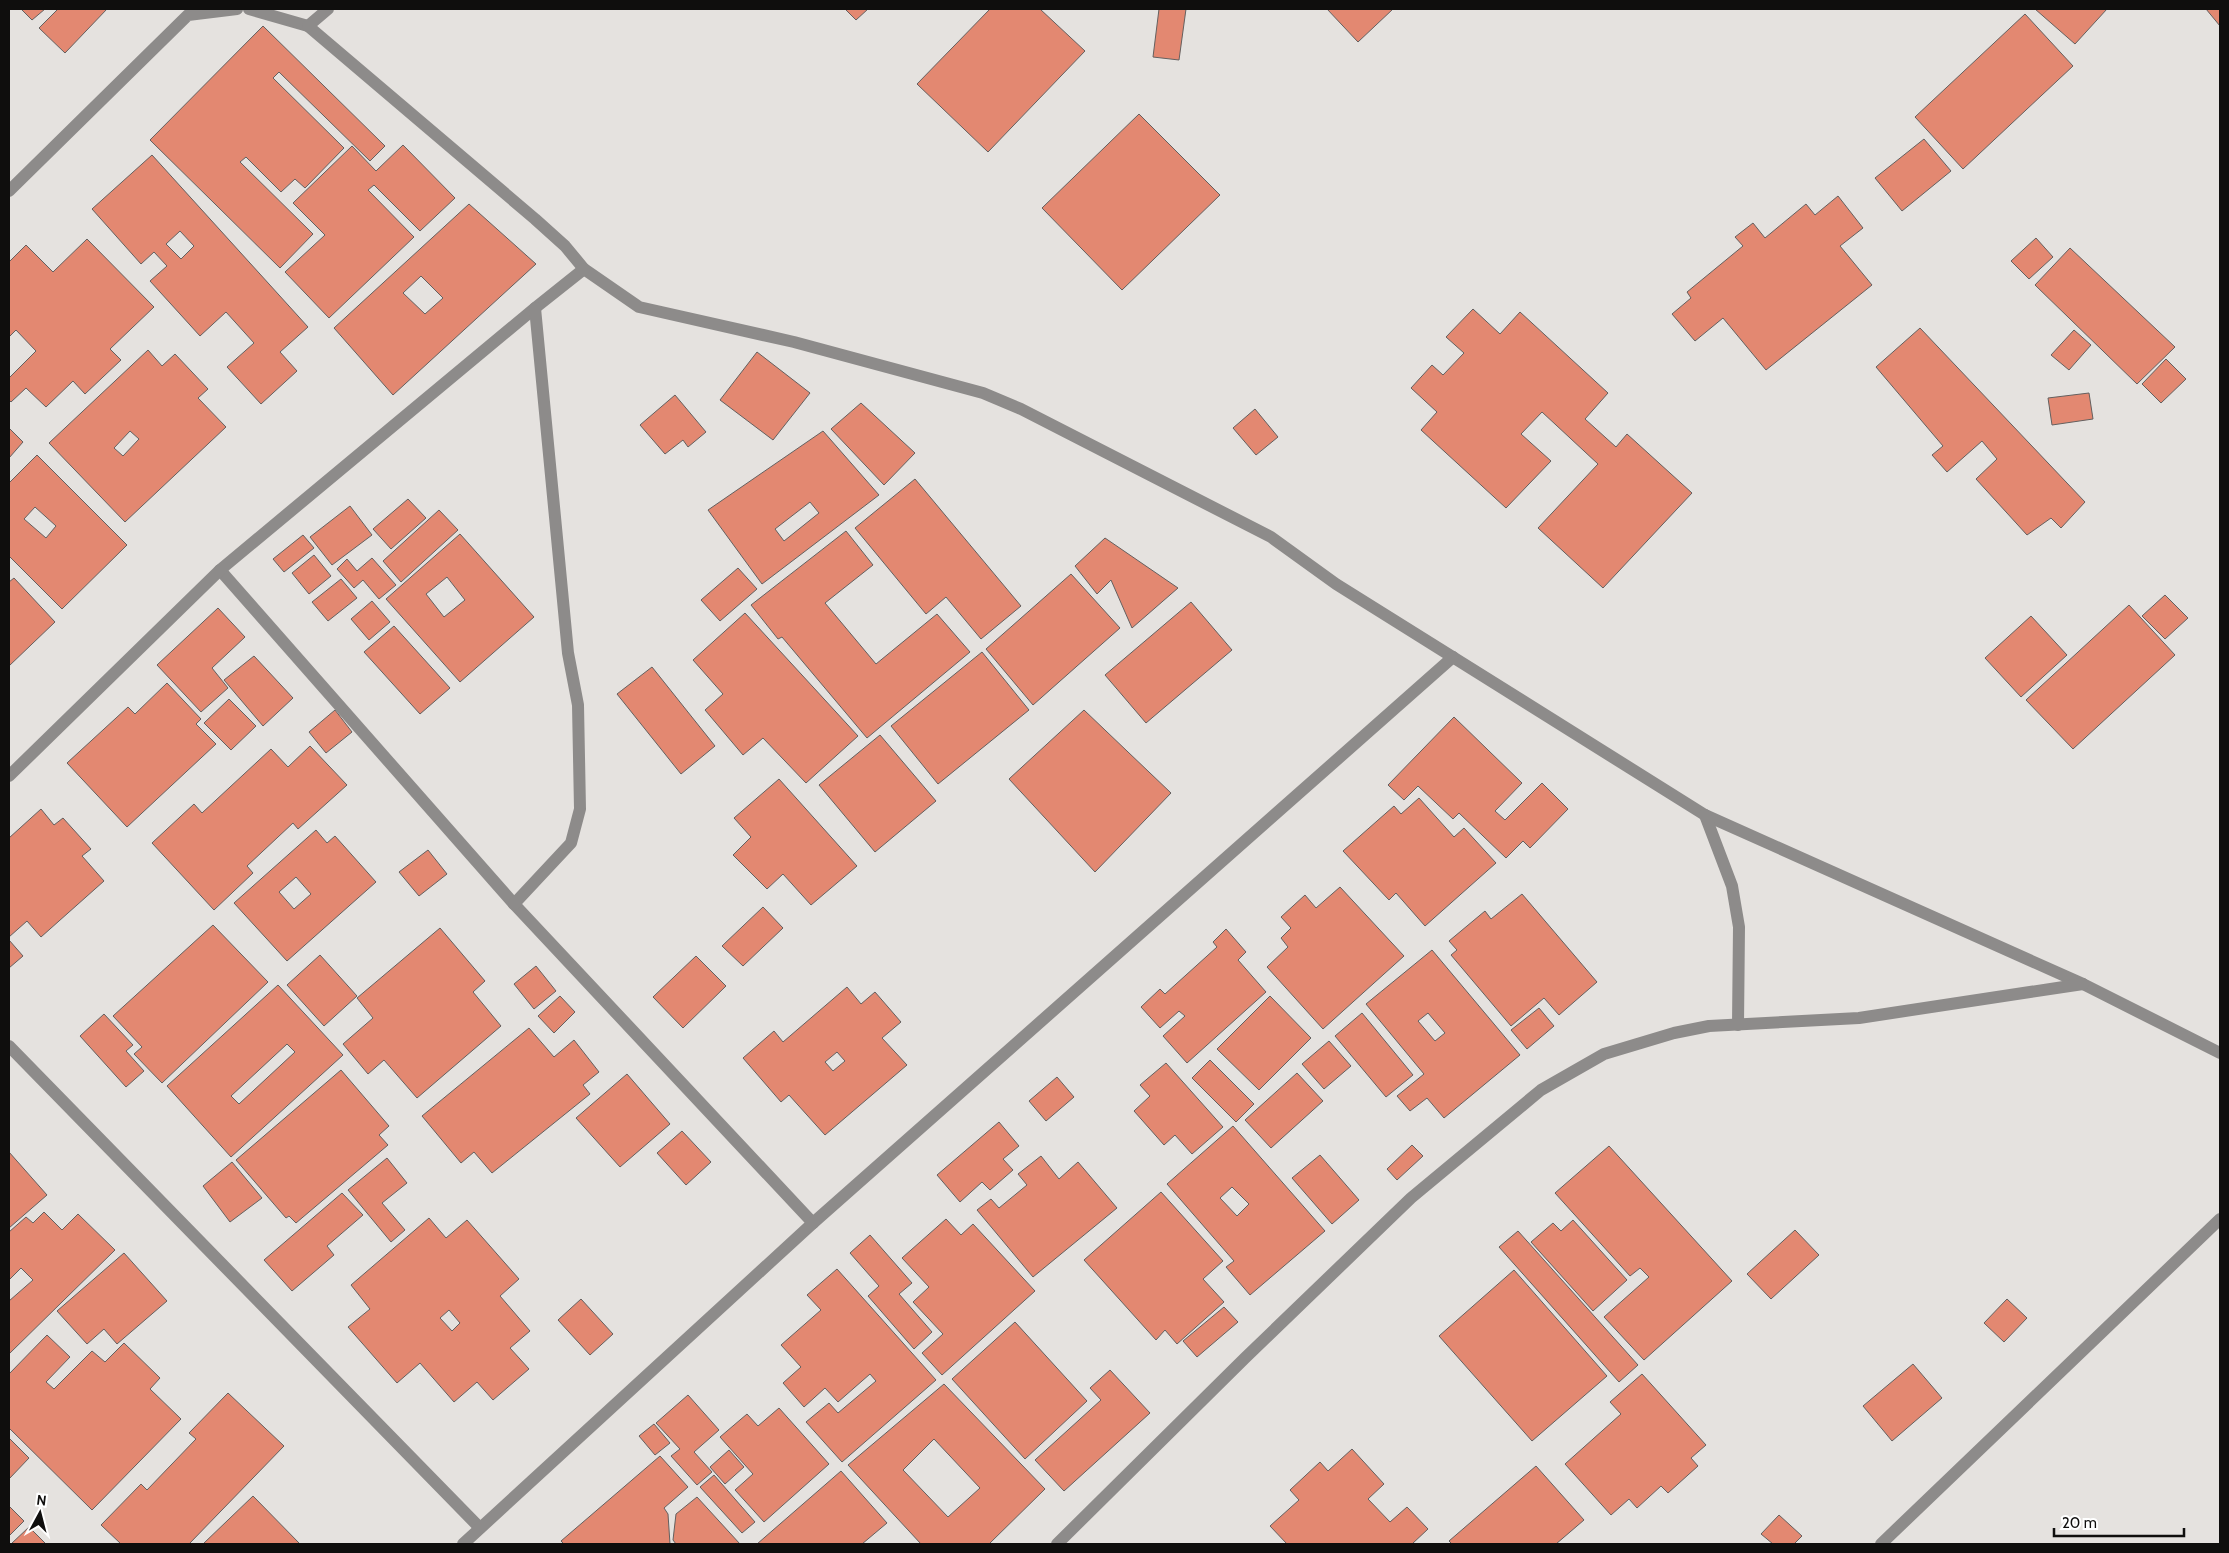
<svg xmlns="http://www.w3.org/2000/svg" width="2229" height="1553" viewBox="0 0 2229 1553" font-family="Cabin,sans-serif">
<style>
.building{fill:#e38871;stroke:#64605f;fill-rule:evenodd}
.lines{fill:none;stroke-linecap:round;stroke-linejoin:round}
.minor{stroke:#8d8b8a;stroke-width:12}
</style>
<rect width="100%" height="100%" fill="#e5e2df"/>
<!-- building -->
<g class="building">
<polygon points="21,9 45,9 32,20"/>
<polygon points="58,9 107,9 65,53 39,28"/>
<polygon points="845,9 868,9 856,20"/>
<polygon points="990,9 1040,9 1085,51 988,152 917,84"/>
<polygon points="1159,9 1186,9 1179,60 1153,57"/>
<polygon points="1327,9 1393,9 1358,42"/>
<polygon points="2035,9 2107,9 2075,44"/>
<polygon points="2206,9 2220,9 2220,26"/>
<polygon points="2025,14 2073,66 1963,169 1915,117"/>
<polygon points="263,26 385,146 370,161 279,72 273,78 344,148 305,188 295,179 281,192 246,157 240,162 313,234 280,268 150,140"/>
<polygon points="1139,114 1220,195 1122,290 1042,208"/>
<polygon points="1924,139 1951,171 1902,211 1875,178"/>
<polygon points="403,145 455,198 420,231 374,185 368,190 414,237 329,318 285,272 325,235 293,203 352,146 376,171"/>
<path d="M152,155L308,327L280,352L297,371L261,404L227,367L254,343L226,312L200,336L150,281L167,266L154,252L141,264L92,209ZM180,231L194,246L181,259L166,244Z"/>
<polygon points="1838,196 1863,228 1840,246 1872,285 1766,370 1723,318 1695,341 1672,314 1691,298 1687,292 1743,246 1735,237 1753,223 1765,238 1806,204 1815,215"/>
<path d="M469,204L536,264L393,395L334,328ZM421,276L443,298L425,314L403,293Z"/>
<polygon points="2036,238 2053,257 2029,279 2011,261"/>
<polygon points="87,239 154,307 110,349 121,360 85,394 73,381 46,407 26,388 11,402 9,400 9,378 36,351 16,330 9,337 9,262 26,245 53,272"/>
<polygon points="2070,248 2175,347 2137,384 2035,285"/>
<polygon points="1473,309 1500,334 1520,312 1608,393 1585,419 1616,447 1627,434 1692,493 1603,588 1538,528 1598,464 1542,412 1521,434 1551,461 1506,508 1421,430 1437,412 1411,388 1432,365 1443,375 1464,353 1446,337"/>
<polygon points="1920,328 2085,502 2061,528 2051,518 2027,535 1976,479 1997,459 1982,441 1947,472 1932,455 1943,446 1876,367"/>
<polygon points="2074,330 2091,345 2069,370 2051,355"/>
<path d="M148,350L162,366L175,354L208,389L198,398L226,427L125,522L49,443ZM130,431L139,439L123,456L114,448Z"/>
<polygon points="757,352 810,393 773,440 720,400"/>
<polygon points="2166,359 2186,379 2161,403 2142,384"/>
<polygon points="2089,393 2093,419 2052,425 2048,398"/>
<polygon points="675,395 706,432 688,447 683,440 665,454 640,425"/>
<polygon points="861,403 915,453 884,485 831,429"/>
<polygon points="1255,409 1278,437 1256,455 1233,428"/>
<polygon points="9,428 23,442 9,458"/>
<path d="M823,431L879,495L762,584L708,510ZM810,502L819,513L784,541L775,529Z"/>
<path d="M37,455L127,545L62,609L9,556V483ZM35,507L56,526L46,538L24,519Z"/>
<polygon points="915,479 1021,606 981,639 946,597 926,614 855,528"/>
<polygon points="408,499 426,518 391,549 373,529"/>
<polygon points="350,506 372,535 332,565 310,537"/>
<polygon points="439,510 458,530 401,582 383,561"/>
<polygon points="846,531 873,565 825,603 876,664 937,614 970,652 867,738 782,637 778,639 751,605"/>
<path d="M460,534L534,617L460,682L386,599ZM447,577L465,600L444,617L426,594Z"/>
<polygon points="303,535 314,548 284,572 273,559"/>
<polygon points="1105,538 1178,588 1132,628 1111,580 1097,594 1075,566"/>
<polygon points="314,555 331,576 309,594 292,573"/>
<polygon points="372,558 396,585 379,599 363,580 354,588 337,569 347,559 357,571"/>
<polygon points="738,568 757,589 720,621 701,600"/>
<polygon points="1071,574 1120,628 1033,705 986,649"/>
<polygon points="14,578 55,622 9,666 9,582"/>
<polygon points="341,579 357,598 328,621 312,602"/>
<polygon points="2165,595 2188,618 2165,639 2142,616"/>
<polygon points="372,601 390,622 369,640 351,619"/>
<polygon points="1191,602 1232,650 1146,723 1105,675"/>
<polygon points="2129,605 2175,655 2073,749 2026,700"/>
<polygon points="218,608 245,637 212,668 228,688 201,712 157,665"/>
<polygon points="745,613 858,736 806,783 763,738 743,755 705,710 723,694 693,660"/>
<polygon points="2031,616 2067,655 2021,697 1985,658"/>
<polygon points="394,626 450,688 420,714 364,652"/>
<polygon points="982,652 1029,710 938,784 891,726"/>
<polygon points="254,656 293,698 263,726 224,680"/>
<polygon points="652,667 715,746 681,774 617,694"/>
<polygon points="167,683 201,719 196,724 216,744 127,827 67,763 128,707 135,714"/>
<polygon points="229,699 256,726 231,750 204,723"/>
<polygon points="335,710 352,732 326,753 309,732"/>
<polygon points="1084,710 1171,793 1095,872 1009,779"/>
<polygon points="1454,717 1522,783 1495,811 1505,820 1542,783 1568,809 1530,848 1523,841 1506,858 1459,813 1453,819 1418,786 1404,800 1388,785"/>
<polygon points="880,735 936,801 875,852 819,785"/>
<polygon points="310,746 347,785 298,829 293,823 247,866 253,873 214,910 152,843 194,804 202,813 271,749 288,767"/>
<polygon points="779,779 857,866 811,905 783,874 767,889 733,855 751,837 734,818"/>
<polygon points="1419,798 1454,837 1464,828 1496,863 1425,926 1396,893 1389,900 1343,851 1394,806 1401,814"/>
<polygon points="41,809 54,825 63,818 91,849 82,856 104,881 41,937 27,921 9,937 9,838"/>
<path d="M316,830L327,843L335,836L376,882L287,961L234,903ZM296,877L311,894L294,909L279,892Z"/>
<polygon points="428,850 447,874 419,896 399,872"/>
<polygon points="1340,887 1404,956 1323,1029 1267,967 1288,947 1281,938 1291,928 1281,917 1305,895 1316,908"/>
<polygon points="1522,894 1597,982 1559,1015 1544,998 1511,1026 1451,955 1457,950 1449,941 1485,911 1491,919"/>
<polygon points="763,907 783,928 743,966 722,946"/>
<polygon points="213,925 268,982 162,1083 134,1054 142,1047 113,1016"/>
<polygon points="440,928 485,981 473,992 501,1026 417,1098 384,1060 368,1074 343,1044 373,1018 357,998"/>
<polygon points="1226,929 1246,952 1238,960 1266,992 1187,1063 1163,1036 1185,1016 1179,1011 1160,1028 1141,1007 1160,989 1165,994 1217,947 1213,942"/>
<polygon points="9,940 23,956 9,968"/>
<path d="M1432,950L1520,1055L1444,1118L1427,1098L1410,1111L1397,1096L1424,1074L1366,1004ZM1428,1013L1445,1033L1435,1041L1418,1021Z"/>
<polygon points="320,955 357,996 324,1026 287,985"/>
<polygon points="696,956 726,986 683,1028 653,997"/>
<polygon points="536,966 556,991 534,1009 514,984"/>
<path d="M278,985L343,1055L231,1157L167,1086ZM287,1044L295,1052L239,1104L231,1096Z"/>
<path d="M847,987L861,1004L875,992L901,1022L882,1038L907,1065L825,1135L789,1095L781,1102L743,1058L774,1031L783,1042ZM837,1052L845,1061L833,1071L825,1062Z"/>
<polygon points="560,996 575,1012 554,1033 538,1016"/>
<polygon points="1270,996 1311,1038 1259,1090 1217,1049"/>
<polygon points="1539,1008 1554,1026 1527,1049 1511,1030"/>
<polygon points="1362,1013 1413,1075 1386,1097 1335,1036"/>
<polygon points="104,1014 133,1045 126,1051 144,1071 126,1087 80,1036"/>
<polygon points="529,1028 554,1057 574,1040 599,1072 583,1085 590,1094 492,1173 474,1152 461,1163 422,1116"/>
<polygon points="1329,1041 1351,1066 1324,1089 1302,1064"/>
<polygon points="1210,1060 1254,1104 1236,1122 1192,1078"/>
<polygon points="1166,1063 1223,1127 1192,1154 1175,1135 1164,1145 1134,1111 1150,1096 1140,1085"/>
<polygon points="341,1070 389,1126 379,1135 388,1145 296,1223 289,1216 286,1218 236,1160"/>
<polygon points="1297,1073 1323,1101 1271,1148 1245,1120"/>
<polygon points="627,1074 670,1124 620,1167 576,1118"/>
<polygon points="1057,1077 1074,1097 1046,1121 1029,1101"/>
<polygon points="999,1122 1019,1146 1003,1159 1013,1170 990,1190 982,1182 960,1202 937,1175"/>
<path d="M1233,1126L1325,1231L1250,1295L1226,1267L1234,1261L1167,1184ZM1232,1187L1249,1204L1237,1216L1220,1198Z"/>
<polygon points="682,1131 711,1162 686,1185 657,1153"/>
<polygon points="1412,1145 1423,1156 1397,1180 1387,1169"/>
<polygon points="1609,1146 1732,1281 1644,1360 1604,1317 1649,1277 1640,1268 1630,1276 1555,1193"/>
<polygon points="9,1152 47,1195 9,1228"/>
<polygon points="1320,1155 1359,1200 1332,1224 1292,1178"/>
<polygon points="1041,1156 1059,1179 1078,1162 1117,1208 1033,1277 977,1210 991,1199 999,1208 1027,1185 1018,1174"/>
<polygon points="387,1158 407,1183 382,1203 405,1230 391,1242 348,1190"/>
<polygon points="232,1162 262,1198 230,1222 203,1186"/>
<polygon points="1161,1192 1223,1261 1203,1279 1224,1302 1177,1344 1165,1330 1156,1340 1084,1260"/>
<polygon points="342,1193 363,1215 327,1246 334,1255 292,1291 264,1260"/>
<polygon points="44,1212 62,1230 78,1214 115,1250 9,1354 9,1301 33,1280 21,1268 9,1280 9,1232 26,1217 33,1223"/>
<path d="M429,1218L446,1238L467,1220L519,1279L500,1296L530,1331L510,1348L529,1369L493,1400L477,1382L454,1402L420,1363L397,1383L348,1327L370,1309L351,1285ZM449,1310L460,1323L452,1331L440,1318Z"/>
<polygon points="946,1219 961,1235 973,1224 1035,1291 942,1375 922,1353 943,1334 913,1302 929,1287 902,1258"/>
<polygon points="1573,1220 1627,1280 1593,1311 1531,1242 1553,1223 1561,1231"/>
<polygon points="1795,1230 1819,1255 1771,1299 1747,1274"/>
<polygon points="1518,1231 1638,1365 1619,1382 1499,1247"/>
<polygon points="870,1235 912,1283 899,1294 932,1332 914,1349 868,1296 879,1286 850,1253"/>
<polygon points="124,1253 167,1301 117,1344 104,1329 87,1344 57,1311"/>
<polygon points="837,1269 936,1380 842,1462 806,1422 829,1403 838,1413 876,1381 870,1374 838,1402 825,1388 804,1407 783,1383 801,1367 781,1345 821,1310 807,1295"/>
<polygon points="1514,1270 1607,1376 1532,1441 1439,1336"/>
<polygon points="581,1299 613,1334 590,1355 558,1320"/>
<polygon points="2007,1299 2027,1318 2004,1342 1984,1323"/>
<polygon points="1224,1307 1238,1322 1197,1357 1183,1341"/>
<polygon points="1015,1322 1087,1401 1025,1459 952,1379"/>
<polygon points="47,1335 70,1357 46,1382 54,1389 92,1351 105,1362 124,1343 160,1378 150,1389 181,1419 92,1510 9,1428 9,1374"/>
<polygon points="1913,1364 1942,1398 1892,1441 1863,1406"/>
<polygon points="1110,1370 1150,1413 1064,1491 1035,1460 1101,1400 1090,1388"/>
<polygon points="1642,1374 1706,1445 1691,1458 1698,1466 1668,1493 1661,1486 1637,1508 1629,1499 1611,1515 1565,1464 1621,1414 1610,1402"/>
<path d="M944,1384L1045,1489L989,1544H921L848,1465ZM934,1439L980,1488L948,1517L903,1470Z"/>
<polygon points="228,1393 284,1446 189,1544 121,1544 101,1525 141,1484 147,1490 196,1439 189,1433"/>
<polygon points="688,1395 719,1430 694,1452 712,1472 697,1485 671,1456 680,1449 656,1423"/>
<polygon points="779,1408 829,1464 764,1522 735,1490 753,1474 720,1437 747,1414 758,1426"/>
<polygon points="654,1424 670,1443 655,1455 639,1436"/>
<polygon points="9,1438 29,1458 9,1479"/>
<polygon points="1352,1449 1384,1484 1368,1499 1390,1522 1407,1507 1428,1529 1412,1544 1287,1544 1270,1526 1299,1500 1290,1490 1320,1462 1328,1471"/>
<polygon points="729,1450 744,1467 725,1484 710,1467"/>
<polygon points="660,1456 688,1487 664,1508 668,1514 670,1544 564,1544 561,1541"/>
<polygon points="1536,1466 1584,1520 1556,1544 1452,1544 1449,1541"/>
<polygon points="841,1471 887,1523 862,1544 757,1544"/>
<polygon points="714,1475 755,1522 742,1533 700,1487"/>
<polygon points="253,1496 300,1544 203,1544"/>
<polygon points="697,1497 740,1544 676,1544 673,1540 676,1514"/>
<polygon points="9,1506 24,1521 9,1536"/>
<polygon points="1779,1515 1802,1536 1794,1544 1773,1544 1761,1534"/>
<polygon points="29,1527 46,1544 11,1544"/>
</g>
<g class="lines">
<!-- minor -->
<g class="minor">
<polyline points="249,9 308,26 535,219 565,246 584,269 639,307 794,342 983,393 1021,409 1271,537 1336,584 1705,815 2083,984 2220,1053"/>
<polyline points="308,26 328,9"/>
<polyline points="9,191 188,15 237,9"/>
<polyline points="220,570 514,904 813,1223"/>
<polyline points="9,776 220,570 535,308 584,269"/>
<polyline points="1705,815 1732,886 1739,927 1738,1025"/>
<polyline points="514,904 571,843 580,809 578,705 568,653 535,308"/>
<polyline points="9,1046 480,1528"/>
<polyline points="463,1544 813,1223 1453,657"/>
<polyline points="1057,1544 1245,1358 1411,1198 1541,1090 1604,1054 1674,1033 1709,1026 1859,1018 2083,984"/>
<polyline points="1881,1544 2220,1219"/>
</g>
</g>
<!-- border -->
<rect width="2229" height="1553" fill="none" stroke="#0f0e0d" stroke-width="20"/>
<!-- north arrow -->
<g transform="translate(40 1513) rotate(7)" stroke="#ffffff" stroke-width="4" paint-order="stroke">
<path d="M0-4L9 19L0 12L-9 19Z" fill="#0f0e0d"/>
<text y="-8" font-size="14" font-weight="bold" text-anchor="middle" fill="#0f0e0d">N</text>
</g>
<!-- scale -->
<path d="M2054 1528v8h130v-8" fill="none" stroke="#0f0e0d" stroke-width="2.5"/>
<text x="2062" y="1528" font-size="15" fill="#0f0e0d" stroke="#ffffff" stroke-width="4" paint-order="stroke">20 m</text>
</svg>
